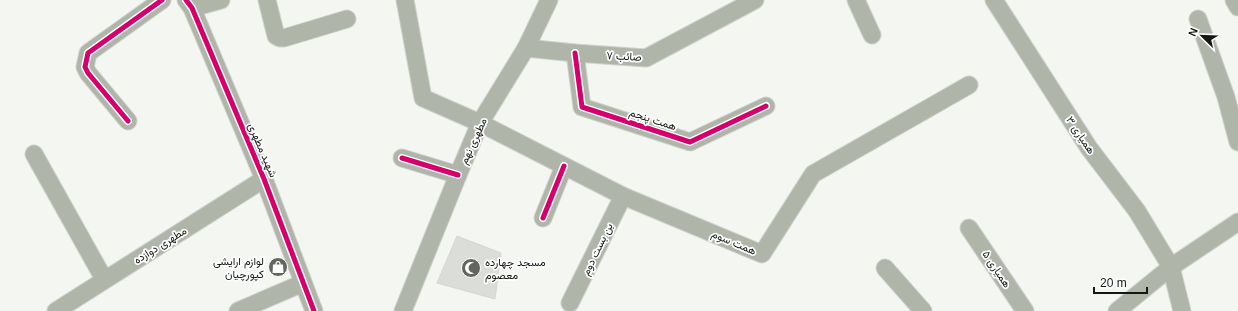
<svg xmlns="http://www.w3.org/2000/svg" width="1238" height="311" viewBox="0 0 1238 311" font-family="Helvetica,Vazirmatn,sans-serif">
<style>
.building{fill:#dbddd8;stroke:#d4d6d1}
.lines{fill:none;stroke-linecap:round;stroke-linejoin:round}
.minor-casing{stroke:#d0d1ce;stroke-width:19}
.minor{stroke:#afb5a8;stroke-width:17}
.cycleway-casing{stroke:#fff;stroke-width:8}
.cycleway{stroke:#d6006c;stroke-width:5}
.labels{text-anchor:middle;stroke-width:3.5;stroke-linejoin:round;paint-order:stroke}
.street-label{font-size:11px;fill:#151713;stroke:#fff}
.poi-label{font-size:11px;fill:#151713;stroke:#fff;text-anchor:end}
</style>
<rect width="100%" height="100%" fill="#f4f6f1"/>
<!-- building -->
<polygon class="building" points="457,236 501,253 495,299 437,283"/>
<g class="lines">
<!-- minor casing -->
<g class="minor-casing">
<g id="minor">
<polyline points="186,0 192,8 264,179 314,311"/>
<polyline points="267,0 276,36 280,38 284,38 347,19"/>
<polyline points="405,0 423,98 480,123 623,196 762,254 813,174 969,85"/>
<polyline points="856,0 872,35"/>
<polyline points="994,0 1089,148 1137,211 1171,267 1182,311"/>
<polyline points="1234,0 1238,7"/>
<polyline points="192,8 221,0"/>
<polyline points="1198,19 1226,97 1238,142"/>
<polyline points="526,48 575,53 646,58 755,0"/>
<polyline points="575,53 582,107 690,142 766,106"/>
<polyline points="128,121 88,73 85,67 88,53 162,0"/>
<polyline points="34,154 104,279"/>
<polyline points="402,158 458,175"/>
<polyline points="543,218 564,166"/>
<polyline points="969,228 1025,311"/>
<polyline points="885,268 923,311"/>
<polyline points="570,303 623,196"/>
<polyline points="56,311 264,179"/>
<polyline points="238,311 303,283"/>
<polyline points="403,311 458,175 480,123 526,48 549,0"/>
<polyline points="1117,311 1171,267 1238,222"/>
</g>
</g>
<!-- minor -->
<use href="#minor" class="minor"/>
<!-- cycleway casing -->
<g class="cycleway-casing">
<g id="cycleway">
<polyline points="186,0 192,8 264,179 314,311"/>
<polyline points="575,53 582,107 690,142 766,106"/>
<polyline points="128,121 88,73 85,67 88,53 162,0"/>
<polyline points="402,158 458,175"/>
<polyline points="543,218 564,166"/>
</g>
</g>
<!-- cycleway -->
<use href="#cycleway" class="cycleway"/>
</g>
<!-- icons -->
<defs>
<g id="shop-disc" transform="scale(1)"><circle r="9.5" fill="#636561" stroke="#fff"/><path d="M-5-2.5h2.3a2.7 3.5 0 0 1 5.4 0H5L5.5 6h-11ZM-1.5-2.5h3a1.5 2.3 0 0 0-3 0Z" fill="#fff"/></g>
<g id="mosque-disc" transform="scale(1)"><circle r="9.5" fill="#636561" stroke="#fff"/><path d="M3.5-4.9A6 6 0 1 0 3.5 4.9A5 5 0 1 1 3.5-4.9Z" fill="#fff"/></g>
</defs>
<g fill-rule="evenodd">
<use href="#shop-disc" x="278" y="267"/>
<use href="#mosque-disc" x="471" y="268"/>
</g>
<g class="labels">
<!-- street labels -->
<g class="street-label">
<text transform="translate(624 56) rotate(3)" y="4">صائب ۷</text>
<text transform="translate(653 119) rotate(18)" y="4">همت پنجم</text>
<text transform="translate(1081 135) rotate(56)" y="4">همیاری ۳</text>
<text transform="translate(473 141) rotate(-65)" y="4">مطهری نهم</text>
<text transform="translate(263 150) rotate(67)" y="4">شهید مطهری</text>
<text transform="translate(734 242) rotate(23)" y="4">همت سوم</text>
<text transform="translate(160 245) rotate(-32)" y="4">مطهری دوازده</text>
<text transform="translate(597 249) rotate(-64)" y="4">بن بست دوم</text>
<text transform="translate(997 269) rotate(56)" y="4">همیاری ۵</text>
</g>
<!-- poi labels -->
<g class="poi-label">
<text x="264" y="265">لوازم ارایشی<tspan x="264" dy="13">کپورچیان</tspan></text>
<text x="485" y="266" text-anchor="start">مسجد چهارده<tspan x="485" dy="13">معصوم</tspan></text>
</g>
</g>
<!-- north arrow -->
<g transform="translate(1202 36) rotate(293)" stroke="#ffffff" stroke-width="3" paint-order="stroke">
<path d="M0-3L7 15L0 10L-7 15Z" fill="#151713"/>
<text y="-6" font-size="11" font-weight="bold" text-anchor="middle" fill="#151713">N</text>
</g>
<!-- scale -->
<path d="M1094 287v6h53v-6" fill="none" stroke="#151713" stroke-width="2"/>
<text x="1100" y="287" font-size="12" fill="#151713" stroke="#ffffff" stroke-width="3" paint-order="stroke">20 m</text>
</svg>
